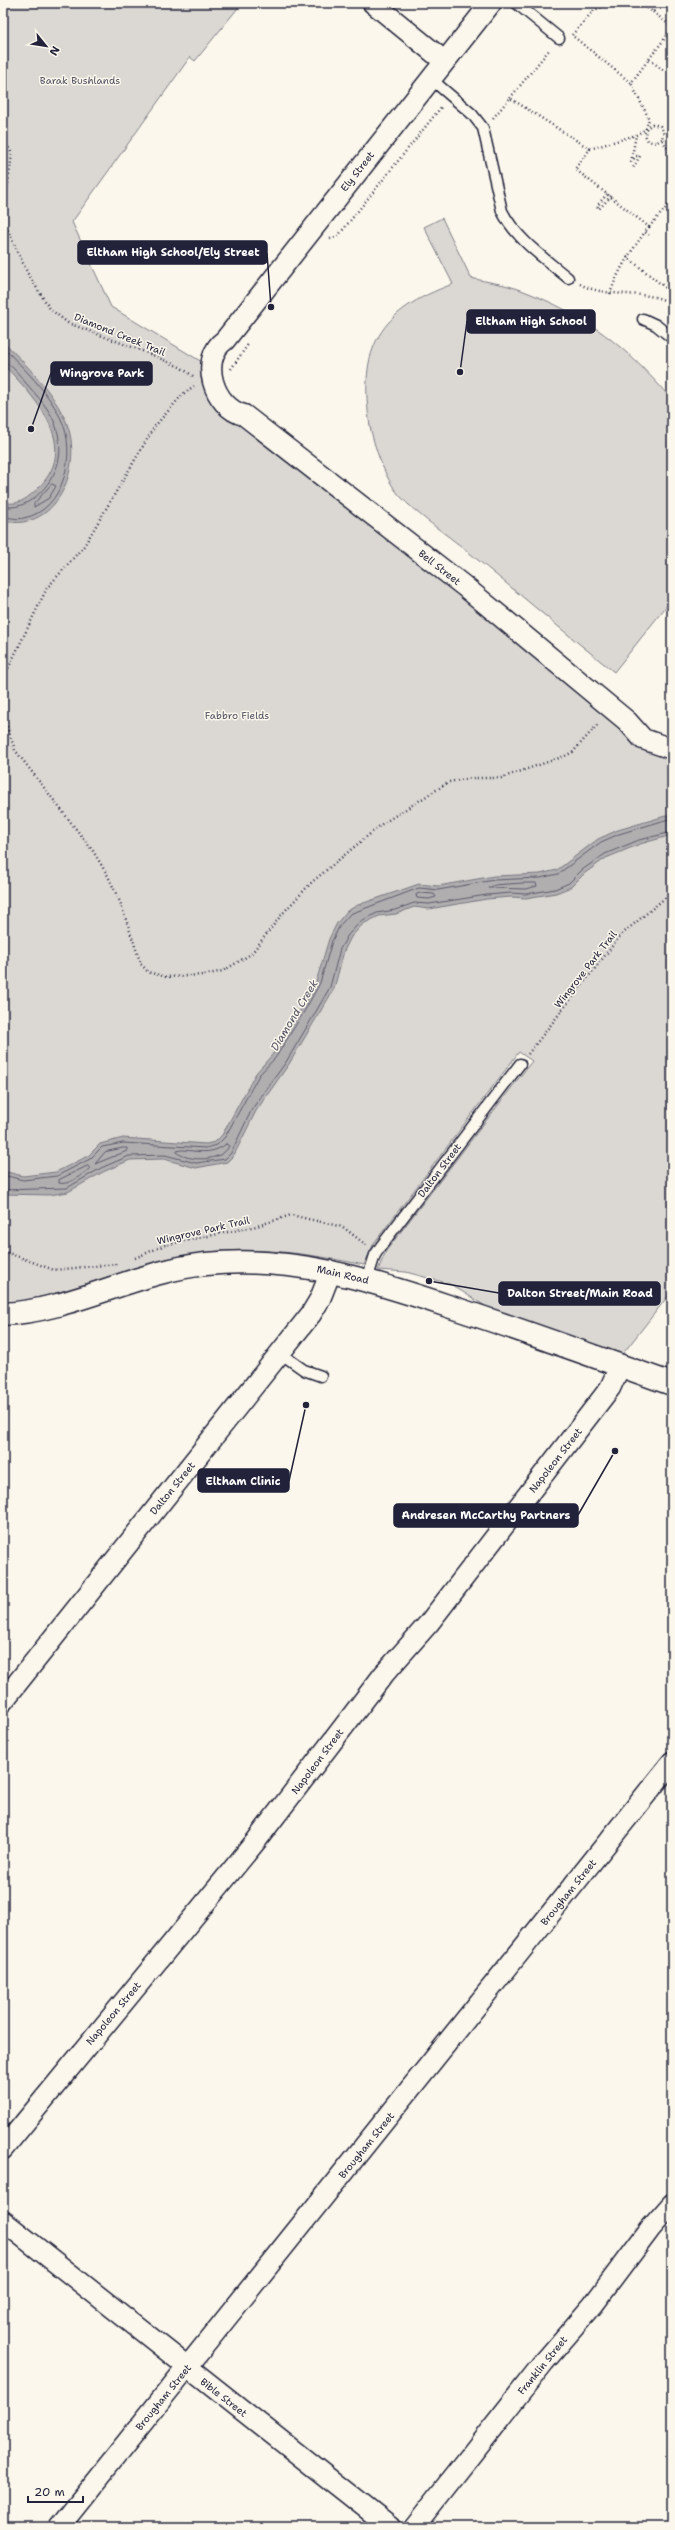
<svg xmlns="http://www.w3.org/2000/svg" width="675" height="2530" viewBox="0 0 675 2530" font-family="'Shantell Sans',sans-serif">
<style>
.green{fill:#dbd8d3;stroke:#7e7d87}
.water{fill:#b1aeb0;stroke:#787681}
.lines{fill:none;stroke-linecap:round;stroke-linejoin:round}
.shore{stroke:#5b5a6a;stroke-width:1}
.service-casing{stroke:#22223b;stroke-width:13}
.minor-casing{stroke:#22223b;stroke-width:23}
.primary-casing{stroke:#22223b;stroke-width:25}
.path{stroke:#22223b;stroke-width:2.5;stroke-dasharray:1 3;stroke-linecap:butt}
.service{stroke:#fbf7ec;stroke-width:10}
.minor{stroke:#fbf7ec;stroke-width:20}
.primary{stroke:#fbf7ec;stroke-width:22}
.labels{text-anchor:middle;stroke-width:3;stroke-linejoin:round;paint-order:stroke}
.park-label{font-size:10px;fill:#505061;stroke:#fbf7ec}
.street-label{font-size:10px;fill:#22223b;stroke:#fbf7ec}
.water-label{font-size:11px;font-style:italic;fill:#545364;stroke:#fbf7ec}
.leader{fill:none;stroke:#22223b;stroke-width:1.5}
.callout-dot{fill:#22223b;stroke:#fbf7ec;stroke-width:1.5}
.callout{fill:#22223b;stroke:#22223b;stroke-width:1.5}
.callout-label{font-size:11px;text-anchor:middle;font-weight:bold;fill:#fff}
</style>
<rect width="100%" height="100%" fill="#fbf7ec"/>
<filter id="ink" filterUnits="userSpaceOnUse"><feTurbulence type="fractalNoise" baseFrequency=".025" numOctaves="2"/><feDisplacementMap in="SourceGraphic" scale="8" xChannelSelector="R" yChannelSelector="G"/><feConvolveMatrix kernelMatrix="1 2 1 2 8 2 1 2 1" color-interpolation-filters="sRGB"/></filter>
<g filter="url(#ink)">
<!-- green -->
<g class="green">
<path d="M3,3H242L195,61L190,57L72,222L111,307L207,365L210,386L672,755V1291L621,1356L490,1309L450,1284L406,1272L378,1270L386,1251L532,1061L519,1052L374,1243L364,1265C293,1250 231,1243 160,1261C107,1275 58,1297 3,1304Z"/>
<path d="M442,218L471,278C487,282 505,284 521,290C587,315 627,347 672,400V599L614,672C564,632 516,591 467,551C445,533 417,515 399,495C385,479 374,446 370,426C358,348 378,311 453,284L424,227Z"/>
</g>
<!-- water -->
<g class="water">
<path d="M3,341C25,364 50,388 64,417C86,460 60,534 3,521V502C17,506 25,500 35,491C84,447 35,398 3,364Z"/>
<polygon points="672,814 672,835 640,844 606,858 585,873 571,887 556,893 526,898 511,897 487,899 429,909 414,907 396,914 379,916 363,924 351,937 344,951 334,989 317,1017 289,1064 256,1111 234,1155 227,1162 196,1168 164,1159 130,1160 103,1172 68,1192 50,1195 3,1194 3,1171 23,1176 56,1172 88,1156 100,1144 123,1138 206,1144 215,1142 222,1135 256,1073 272,1055 301,1009 316,982 329,939 337,923 347,911 358,905 419,884 438,886 494,876 540,874 557,870 598,839 618,830"/>
</g>
<g class="lines">
<!-- shore -->
<g class="shore">
<path d="M3,347C24,369 48,391 61,419C77,452 65,510 24,518C17,520 10,517 3,517"/>
<path d="M3,362C11,363 20,376 25,382C37,396 53,412 57,430C60,440 61,453 58,463C52,485 27,513 3,506"/>
<polygon points="52,484 56,486 49,498 34,507 34,504"/>
<polygon points="523,883 536,883 537,886 526,889 488,888 495,885"/>
<polygon points="420,893 434,894 436,897 429,899 417,898 416,895"/>
<path d="M226,1144L229,1146C222,1162 188,1162 176,1152C182,1145 207,1160 226,1144Z"/>
<polygon points="123,1148 127,1148 127,1151 95,1164 105,1152"/>
<path d="M88,1166L90,1169C82,1174 69,1186 59,1183V1180Z"/>
<polyline points="3,1175 23,1180 57,1176 90,1159 102,1147 123,1143 206,1148 217,1145 225,1137 259,1075 276,1057 305,1010 320,983 332,941 340,925 350,914 419,888 438,890 494,880 540,878 558,874 601,842 619,834 672,818"/>
<polyline points="3,1190 67,1188 101,1168 129,1156 165,1155 196,1163 225,1159 231,1153 252,1109 286,1062 314,1015 330,987 340,949 348,935 361,921 377,913 395,910 414,903 429,904 487,895 511,893 526,894 555,889 569,883 582,870 605,854 639,840 672,832"/>
</g>
<!-- service casing -->
<g class="service-casing">
<g id="service">
<polyline points="516,3 559,38"/>
<path d="M430,78L472,114L483,128L502,211C516,239 544,258 568,278"/>
<polyline points="643,319 656,325 672,338"/>
<polyline points="367,1280 375,1255 381,1246 520,1064"/>
<polyline points="280,1353 304,1370 321,1376"/>
</g>
</g>
<!-- minor casing -->
<g class="minor-casing">
<g id="minor">
<polyline points="373,3 444,61"/>
<path d="M491,3L225,340C198,359 214,408 244,415L464,586L627,721L643,739L672,749"/>
<polyline points="3,1701 311,1314 320,1299 331,1271"/>
<polyline points="3,2149 256,1841 384,1674 429,1623 610,1388 620,1366"/>
<polyline points="3,2221 390,2527"/>
<polyline points="59,2527 672,1762"/>
<polyline points="414,2527 544,2362 593,2305 650,2229 672,2204"/>
</g>
</g>
<!-- primary casing -->
<g class="primary-casing">
<path id="primary" d="M3,1314C72,1311 136,1271 206,1264C292,1255 371,1280 451,1307C525,1331 598,1358 672,1384"/>
</g>
<!-- path -->
<g class="path">
<polyline points="641,3 653,12 660,3"/>
<polyline points="653,12 672,27"/>
<polyline points="572,35 594,10 613,3"/>
<polyline points="574,37 631,83 649,59 664,71"/>
<polyline points="649,59 672,29"/>
<polyline points="510,98 550,49"/>
<polyline points="493,118 510,98 590,149 575,169 649,227 645,232"/>
<polyline points="3,137 12,154 6,198 5,224 28,274 50,309 68,323 145,352 180,367 193,376"/>
<polyline points="662,139 656,143 648,141 645,135 646,129 652,124 660,126 664,132 662,139 672,157"/>
<polyline points="590,149 636,135 646,129 649,119 631,83"/>
<polyline points="631,162 636,135"/>
<polyline points="631,162 636,156 640,156 633,168"/>
<polyline points="607,194 597,206 599,209 613,194"/>
<polyline points="649,227 672,201"/>
<polyline points="330,239 338,236 442,106"/>
<polyline points="627,257 672,293"/>
<path d="M580,284C609,300 647,288 672,304"/>
<path d="M610,294C618,270 630,253 645,232L649,235"/>
<polyline points="231,369 249,343"/>
<polyline points="3,679 47,588 84,546 155,426 183,394 194,386"/>
<polyline points="3,715 15,750 93,851 108,876 120,902 141,964 148,972 166,977 204,975 223,971 251,954 283,913 312,882 382,824 449,782 471,778 501,778 565,756 573,752 599,723"/>
<polyline points="668,767 672,790"/>
<polyline points="528,1054 621,935 672,892"/>
<polyline points="3,1251 54,1270 117,1264"/>
<polyline points="135,1258 165,1245 257,1226 291,1215 343,1227 366,1245"/>
</g>
<!-- service -->
<use href="#service" class="service"/>
<!-- minor -->
<use href="#minor" class="minor"/>
<!-- primary -->
<use href="#primary" class="primary"/>
</g>
</g>
<g class="labels">
<!-- park labels -->
<g class="park-label">
<text x="80" y="84">Barak Bushlands</text>
<text x="237" y="719">Fabbro Fields</text>
</g>
<!-- street labels -->
<g class="street-label">
<text transform="translate(357 171) rotate(-52)" y="4">Ely Street</text>
<text transform="translate(120 334) rotate(22)" y="4">Diamond Creek Trail</text>
<text transform="translate(440 567) rotate(38)" y="4">Bell Street</text>
<text transform="translate(585 969) rotate(-52)" y="4">Wingrove Park Trail</text>
<text transform="translate(439 1170) rotate(-53)" y="4">Dalton Street</text>
<text transform="translate(203 1230) rotate(-13)" y="4">Wingrove Park Trail</text>
<text transform="translate(343 1274) rotate(13)" y="4">Main Road</text>
<text transform="translate(555 1460) rotate(-52)" y="4">Napoleon Street</text>
<text transform="translate(172 1488) rotate(-51)" y="4">Dalton Street</text>
<text transform="translate(317 1761) rotate(-53)" y="4">Napoleon Street</text>
<text transform="translate(568 1892) rotate(-51)" y="4">Brougham Street</text>
<text transform="translate(113 2013) rotate(-50)" y="4">Napoleon Street</text>
<text transform="translate(366 2145) rotate(-51)" y="4">Brougham Street</text>
<text transform="translate(542 2365) rotate(-51)" y="4">Franklin Street</text>
<text transform="translate(163 2397) rotate(-51)" y="4">Brougham Street</text>
<text transform="translate(224 2397) rotate(38)" y="4">Bible Street</text>
</g>
<!-- water labels -->
<g class="water-label">
<text transform="translate(294 1015) rotate(-59)" y="4">Diamond Creek</text>
</g>
</g>
<!-- callouts -->
<path class="leader" d="M271 307L267 253M460 372L467 321M31 429L51 373M429 1281L499 1293M306 1405L289 1481M615 1451L578 1515"/>
<g class="callout-dot">
<circle cx="271" cy="307" r="4"/>
<circle cx="460" cy="372" r="4"/>
<circle cx="31" cy="429" r="4"/>
<circle cx="429" cy="1281" r="4"/>
<circle cx="306" cy="1405" r="4"/>
<circle cx="615" cy="1451" r="4"/>
</g>
<g class="callout">
<rect x="78" y="241" width="189" height="23" rx="4"/>
<rect x="467" y="310" width="128" height="23" rx="4"/>
<rect x="51" y="362" width="101" height="23" rx="4"/>
<rect x="499" y="1282" width="161" height="23" rx="4"/>
<rect x="198" y="1469" width="91" height="23" rx="4"/>
<rect x="394" y="1504" width="184" height="23" rx="4"/>
</g>
<g class="callout-label">
<text x="173" y="256">Eltham High School/Ely Street</text>
<text x="531" y="325">Eltham High School</text>
<text x="102" y="377">Wingrove Park</text>
<text x="580" y="1297">Dalton Street/Main Road</text>
<text x="243" y="1485">Eltham Clinic</text>
<text x="486" y="1519">Andresen McCarthy Partners</text>
</g>
<!-- margin -->
<rect width="675" height="2530" fill="none" stroke="#fbf7ec" stroke-width="16"/>
<rect x="8" y="8" width="659" height="2514" fill="none" stroke="#22223b" stroke-width="1.5" filter="url(#ink)"/>
<!-- north arrow -->
<g transform="translate(46 46) rotate(120)" stroke="#fbf7ec" stroke-width="3" paint-order="stroke">
<path d="M0-3L7 15L0 10L-7 15Z" fill="#22223b"/>
<text y="-6" font-size="11" font-weight="bold" text-anchor="middle" fill="#22223b">N</text>
</g>
<!-- scale -->
<path d="M28 2496v6h55v-6" fill="none" stroke="#22223b" stroke-width="2"/>
<text x="34" y="2496" font-size="12" fill="#22223b" stroke="#fbf7ec" stroke-width="3" paint-order="stroke">20 m</text>
</svg>
